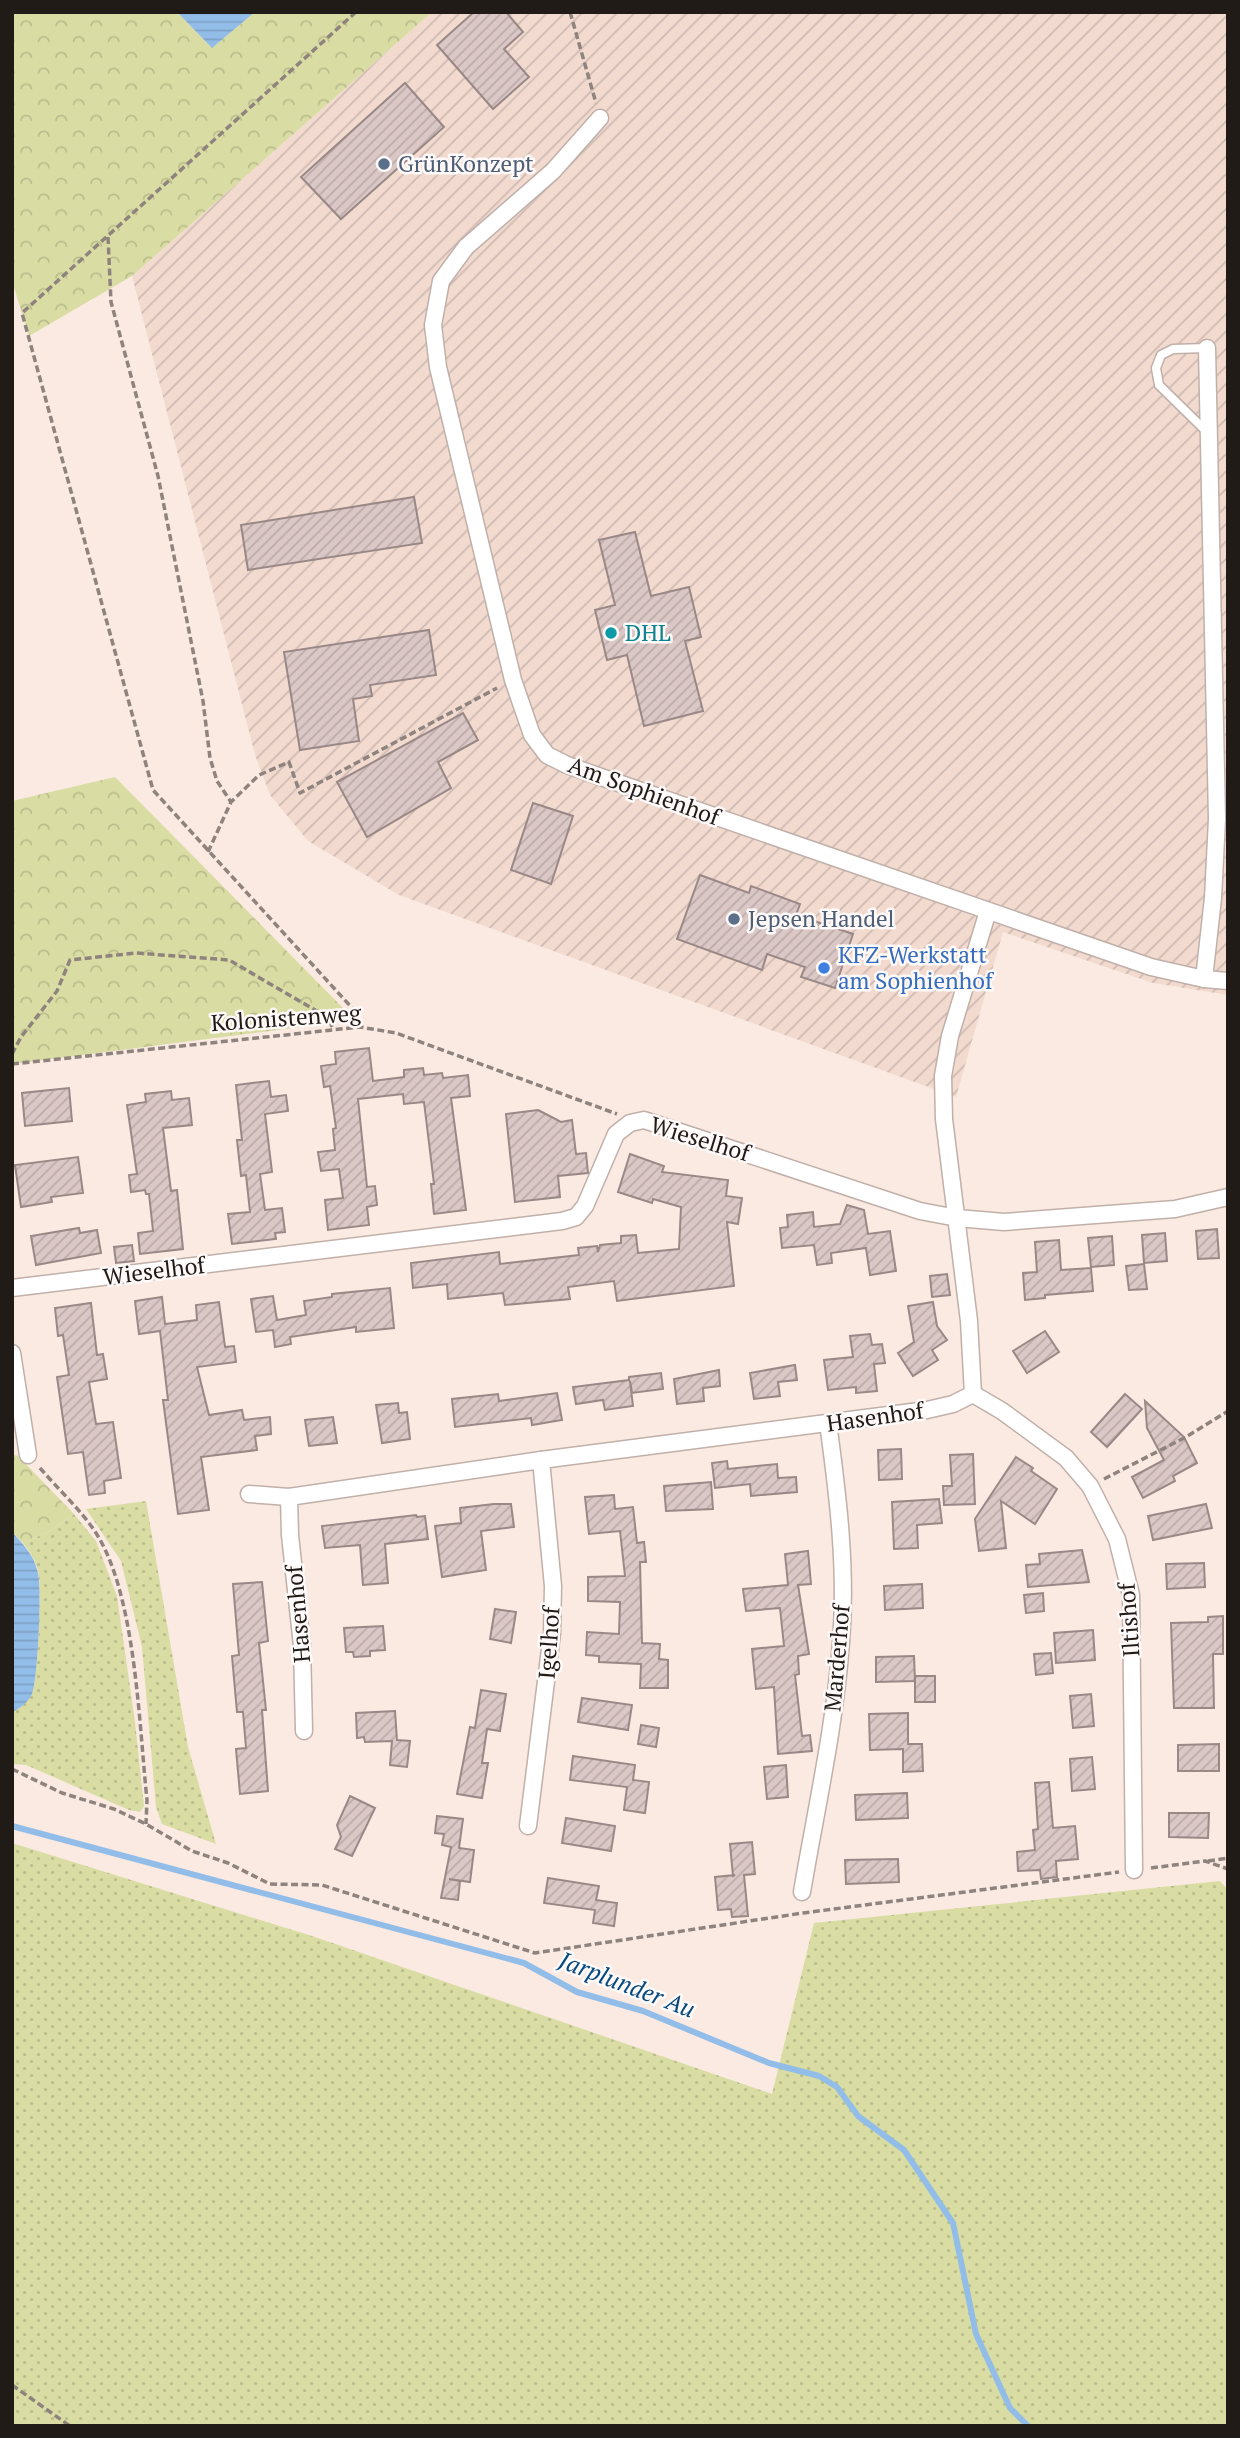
<svg xmlns="http://www.w3.org/2000/svg" width="1240" height="2438" viewBox="0 0 1240 2438" font-family="'PT Serif',serif">
<style>
.industrial{fill:url(#industrial-furrows)}
.grass{fill:url(#grass-dots)}
.forest{fill:url(#forest-crowns)}
.water{fill:url(#water-rules)}
.lines{fill:none;stroke-linecap:round;stroke-linejoin:round}
.stream{stroke:#92bde8;stroke-width:6}
.building{fill:url(#building-hatch);stroke:#998886;stroke-width:2}
.service-casing{stroke:#c0b0a9;stroke-width:11}
.minor-casing{stroke:#c0b0a9;stroke-width:19}
.path{stroke:#8f837e;stroke-width:3.5;stroke-dasharray:7 3.5;stroke-linecap:butt}
.service{stroke:#fff;stroke-width:8}
.minor{stroke:#fff;stroke-width:16}
.service-dot{fill:#5c6f8a;stroke:#fefaf9;stroke-width:2.5}
.culture-dot{fill:#0f9aa8;stroke:#fefaf9;stroke-width:2.5}
.shop-dot{fill:#3f7fe0;stroke:#fefaf9;stroke-width:2.5}
.labels{text-anchor:middle;stroke-width:5;stroke-linejoin:round;paint-order:stroke}
.service-label{font-size:23px;fill:#4e5e75;stroke:#fefaf9;text-anchor:start}
.culture-label{font-size:23px;fill:#0d838f;stroke:#fefaf9;text-anchor:start}
.street-label{font-size:23px;fill:#211b18;stroke:#fefaf9}
.shop-label{font-size:23px;fill:#366cbe;stroke:#fefaf9;text-anchor:start}
.water-label{font-size:24px;font-style:italic;fill:#06497e;stroke:#fefaf9}
</style>
<defs>
<pattern id="industrial-furrows" width="10" height="10" patternUnits="userSpaceOnUse" patternTransform="scale(1.75)"><rect width="10" height="10" fill="#f2dacf"/><path d="M-1 1l2-2M0 10L10 0M9 11l2-2" fill="none" stroke="#cfbab1"/></pattern>
<pattern id="grass-dots" width="8" height="8" patternUnits="userSpaceOnUse" patternTransform="scale(1.75)"><rect width="8" height="8" fill="#d9dda3"/><path d="M2 2h.1M6 6h.1" fill="none" stroke="#babd8c" stroke-width="1.8" stroke-linecap="round"/></pattern>
<pattern id="forest-crowns" width="20" height="18" patternUnits="userSpaceOnUse" patternTransform="scale(1.75)"><rect width="20" height="18" fill="#d9dda3"/><path d="M2 6a3 3 0 1 1 6 0M12 15a3 3 0 1 1 6 0" fill="none" stroke="#babd8c"/></pattern>
<pattern id="water-rules" width="6" height="5" patternUnits="userSpaceOnUse" patternTransform="scale(1.75)"><rect width="6" height="5" fill="#92bde8"/><path d="M0 2.5h6" fill="none" stroke="#7ea2c6"/></pattern>
<pattern id="building-hatch" width="6" height="6" patternUnits="userSpaceOnUse" patternTransform="scale(1.75)"><rect width="6" height="6" fill="#dbc8c6"/><path d="M-1 1l2-2M0 6l6-6M5 7l2-2" fill="none" stroke="#bcaba9"/></pattern>
</defs>
<rect width="100%" height="100%" fill="#fbeae2"/>
<!-- industrial -->
<polygon class="industrial" points="432,12 1228,12 1228,995 1153,983 1003,932 956,1097 399,895 308,841 270,795 255,755 132,276"/>
<!-- grass -->
<g class="grass">
<polygon points="146,1501 188,1747 216,1844 162,1824 156,1807 142,1647 121,1561 86,1509"/>
<path d="M74,1514L96,1541L117,1596L135,1722L144,1806L140,1812L129,1810L26,1765L12,1764V1712C20,1709 28,1702 32,1693C38,1682 41,1593 39,1577C38,1564 31,1553 23,1543L52,1530Z"/>
<polygon points="12,1843 315,1937 772,2094 814,1923 1220,1881 1228,1890 1228,2426 12,2426"/>
</g>
<!-- forest -->
<g class="forest">
<polygon points="12,12 177,12 212,48 255,12 432,12 132,276 29,336 12,281"/>
<polygon points="115,777 343,1008 331,1023 12,1064 12,801"/>
<polygon points="12,1454 18,1456 74,1514 52,1530 23,1543 12,1532"/>
</g>
<!-- water -->
<g class="water">
<polygon points="177,12 255,12 212,48"/>
<path d="M12,1532C24,1545 34,1555 38,1573C42,1587 38,1682 32,1694C28,1702 20,1709 12,1712Z"/>
</g>
<g class="lines">
<!-- stream -->
<polyline class="stream" points="12,1826 524,1963 577,1992 643,2011 769,2063 819,2076 837,2087 858,2116 904,2150 953,2223 976,2334 1010,2408 1028,2426"/>
</g>
<!-- building -->
<g class="building">
<polygon points="474,12 506,12 523,32 504,49 529,77 493,109 437,45"/>
<polygon points="405,83 444,127 341,219 301,177"/>
<polygon points="414,497 422,543 248,570 241,525"/>
<polygon points="635,532 651,596 689,587 701,637 685,641 703,711 644,726 627,655 607,660 595,610 615,605 599,540"/>
<polygon points="429,630 436,675 370,685 372,696 353,699 359,741 300,750 284,652"/>
<polygon points="463,713 478,740 438,762 451,788 367,837 337,782"/>
<polygon points="533,803 573,816 551,884 511,870"/>
<polygon points="700,875 749,893 751,886 800,904 796,915 853,934 835,988 801,977 805,967 767,954 762,970 677,939"/>
<polygon points="369,1048 373,1081 404,1077 404,1070 423,1068 424,1075 442,1073 443,1078 468,1075 470,1096 451,1098 466,1210 434,1214 431,1184 434,1184 424,1102 404,1104 403,1094 358,1099 367,1187 375,1186 377,1205 367,1207 369,1225 328,1230 325,1200 343,1198 339,1169 321,1171 318,1152 335,1150 333,1129 336,1128 330,1086 324,1087 321,1066 336,1064 335,1052"/>
<polygon points="269,1081 271,1097 286,1095 288,1111 265,1114 272,1172 260,1174 265,1210 282,1208 285,1232 275,1233 276,1239 232,1244 228,1214 250,1212 246,1175 241,1176 237,1140 242,1140 236,1085"/>
<polygon points="69,1088 72,1121 25,1126 22,1093"/>
<polygon points="171,1091 172,1100 189,1098 192,1125 163,1128 171,1191 177,1190 183,1249 140,1254 138,1233 153,1231 149,1194 146,1194 145,1190 131,1192 129,1175 137,1174 127,1105 146,1102 145,1094"/>
<polygon points="538,1110 561,1122 572,1120 576,1154 586,1153 588,1173 558,1176 560,1197 515,1202 506,1114"/>
<polygon points="630,1154 664,1166 662,1172 728,1180 726,1196 742,1198 738,1224 727,1222 734,1286 617,1301 614,1281 568,1287 570,1299 505,1305 503,1293 448,1299 447,1284 413,1288 411,1263 499,1252 500,1264 579,1255 578,1248 597,1246 598,1252 600,1245 621,1243 621,1236 636,1235 638,1253 679,1249 681,1207 653,1199 652,1203 618,1192"/>
<polygon points="78,1157 83,1193 51,1197 52,1202 21,1207 15,1165"/>
<polygon points="847,1205 864,1210 868,1234 890,1231 896,1271 870,1275 866,1248 831,1253 832,1263 817,1265 814,1245 782,1248 780,1228 788,1227 787,1215 813,1212 814,1227 840,1224"/>
<polygon points="79,1228 80,1233 97,1230 101,1253 36,1265 31,1236"/>
<polygon points="1217,1229 1219,1258 1198,1259 1196,1231"/>
<polygon points="1165,1233 1167,1261 1144,1263 1142,1235"/>
<polygon points="1112,1236 1114,1265 1091,1267 1088,1238"/>
<polygon points="1059,1240 1061,1270 1091,1268 1093,1291 1045,1295 1045,1298 1025,1300 1023,1273 1037,1272 1035,1242"/>
<polygon points="132,1245 134,1261 116,1263 114,1247"/>
<polygon points="1144,1264 1147,1289 1129,1290 1126,1266"/>
<polygon points="947,1274 950,1295 932,1297 930,1276"/>
<polygon points="390,1288 394,1328 356,1332 356,1327 290,1337 291,1344 275,1347 273,1330 256,1332 251,1299 273,1296 277,1320 306,1315 304,1301 332,1297 332,1294"/>
<polygon points="162,1297 165,1324 197,1320 196,1305 219,1302 225,1347 234,1346 236,1362 197,1367 209,1415 242,1410 244,1420 270,1417 271,1434 255,1436 257,1450 201,1457 209,1510 178,1514 163,1400 168,1400 160,1331 139,1334 135,1301"/>
<polygon points="933,1302 937,1326 947,1340 932,1350 938,1360 913,1376 898,1353 914,1342 908,1306"/>
<polygon points="91,1303 97,1355 103,1354 107,1379 89,1382 96,1424 113,1422 121,1478 104,1481 105,1493 89,1495 83,1452 68,1454 57,1377 69,1375 63,1335 58,1336 55,1308"/>
<polygon points="1045,1331 1059,1352 1027,1373 1013,1351"/>
<polygon points="870,1334 872,1345 882,1344 885,1363 874,1364 877,1391 856,1393 856,1387 828,1390 824,1360 853,1357 850,1336"/>
<polygon points="795,1365 797,1380 778,1382 780,1396 754,1399 750,1373"/>
<polygon points="719,1370 720,1386 703,1388 704,1401 677,1404 674,1379"/>
<polygon points="661,1373 663,1389 632,1393 630,1381 633,1406 605,1410 603,1400 576,1404 573,1387 629,1380 629,1377"/>
<polygon points="557,1393 562,1420 532,1425 531,1418 455,1427 452,1399 498,1394 499,1401"/>
<polygon points="1125,1394 1142,1409 1107,1447 1091,1432"/>
<polygon points="1145,1401 1184,1437 1197,1463 1173,1476 1175,1481 1143,1498 1132,1477 1164,1460 1147,1428"/>
<polygon points="398,1403 399,1413 407,1412 410,1439 382,1443 376,1405"/>
<polygon points="333,1417 337,1443 309,1446 305,1420"/>
<polygon points="901,1449 902,1479 879,1480 878,1450"/>
<polygon points="973,1454 975,1504 944,1505 943,1486 952,1486 950,1455"/>
<polygon points="1016,1457 1033,1468 1031,1471 1057,1489 1035,1524 1001,1501 1006,1548 979,1551 975,1519"/>
<polygon points="727,1461 728,1469 777,1464 778,1478 796,1477 797,1492 751,1496 750,1484 715,1488 712,1463"/>
<polygon points="711,1482 713,1509 666,1511 664,1486"/>
<polygon points="614,1495 615,1509 633,1507 637,1543 644,1542 646,1562 640,1562 642,1643 660,1644 659,1659 668,1660 668,1688 640,1688 641,1664 599,1662 599,1656 586,1655 587,1632 619,1634 620,1602 588,1601 588,1577 625,1576 620,1531 589,1534 585,1497"/>
<polygon points="939,1499 942,1523 917,1525 918,1548 894,1549 892,1502"/>
<polygon points="494,1504 511,1504 514,1527 481,1531 486,1570 442,1577 435,1526 461,1523 460,1508"/>
<polygon points="1206,1504 1212,1528 1153,1540 1148,1516"/>
<polygon points="416,1515 417,1517 425,1516 428,1539 385,1544 388,1583 363,1585 360,1545 325,1548 322,1526"/>
<polygon points="1082,1550 1089,1582 1028,1587 1026,1565 1040,1564 1039,1554"/>
<polygon points="808,1551 811,1584 798,1585 809,1654 798,1656 799,1674 795,1675 802,1736 810,1735 812,1751 778,1754 774,1687 756,1689 752,1649 784,1646 780,1608 746,1611 743,1589 788,1585 785,1554"/>
<polygon points="1204,1563 1205,1587 1167,1589 1166,1564"/>
<polygon points="262,1582 268,1641 259,1643 266,1710 262,1710 268,1791 240,1794 236,1749 246,1748 243,1712 237,1712 232,1656 239,1655 233,1584"/>
<polygon points="922,1584 923,1608 885,1610 884,1586"/>
<polygon points="1043,1593 1044,1611 1026,1613 1024,1595"/>
<polygon points="495,1609 516,1612 511,1643 490,1639"/>
<polygon points="1223,1616 1223,1654 1213,1654 1214,1708 1174,1708 1171,1623 1208,1622 1208,1617"/>
<polygon points="383,1626 385,1650 370,1651 370,1656 354,1657 353,1652 346,1652 344,1628"/>
<polygon points="1093,1630 1095,1660 1056,1663 1054,1633"/>
<polygon points="1051,1653 1053,1673 1036,1675 1034,1654"/>
<polygon points="914,1656 915,1681 876,1682 876,1657"/>
<rect x="915" y="1676" width="20" height="26"/>
<polygon points="481,1690 506,1694 500,1731 487,1729 482,1763 488,1763 482,1798 457,1794 470,1727 475,1728"/>
<polygon points="1091,1694 1094,1726 1073,1728 1070,1696"/>
<polygon points="582,1698 632,1705 628,1730 578,1722"/>
<polygon points="395,1711 397,1740 410,1741 407,1767 390,1765 392,1741 365,1742 364,1737 357,1738 356,1713"/>
<polygon points="908,1713 908,1744 922,1744 923,1771 903,1772 903,1749 870,1750 869,1714"/>
<polygon points="641,1725 659,1728 656,1747 638,1744"/>
<polygon points="1219,1744 1219,1771 1178,1771 1178,1745"/>
<polygon points="573,1756 635,1765 633,1780 649,1782 645,1813 624,1810 627,1787 570,1780"/>
<polygon points="1092,1757 1095,1789 1072,1791 1070,1759"/>
<polygon points="786,1765 788,1797 767,1799 764,1767"/>
<polygon points="1049,1782 1053,1828 1075,1826 1078,1859 1056,1861 1057,1877 1041,1879 1040,1870 1018,1871 1017,1852 1035,1850 1033,1830 1038,1829 1035,1783"/>
<polygon points="907,1793 908,1818 856,1820 855,1795"/>
<polygon points="350,1796 375,1808 352,1856 335,1849 341,1837 337,1825"/>
<polygon points="1169,1813 1209,1813 1208,1838 1169,1837"/>
<polygon points="437,1816 463,1819 459,1848 474,1850 470,1882 449,1879 460,1881 458,1900 441,1898 451,1847 442,1845 444,1834 435,1833"/>
<polygon points="566,1818 615,1826 611,1851 562,1843"/>
<polygon points="752,1842 755,1874 744,1875 748,1916 732,1917 731,1909 718,1910 715,1877 735,1875 733,1876 730,1844"/>
<polygon points="898,1859 899,1882 846,1884 845,1860"/>
<polygon points="548,1878 599,1886 596,1900 617,1903 614,1926 593,1923 595,1910 544,1903"/>
</g>
<g class="lines">
<!-- service casing -->
<g class="service-casing">
<polyline id="service" points="1207,348 1173,349 1161,355 1156,368 1159,385 1208,433"/>
</g>
<!-- minor casing -->
<g class="minor-casing">
<g id="minor">
<polyline points="600,118 553,171 466,247 441,281 433,325 438,367 513,680 532,735 547,755 567,765 601,777 1151,967 1204,979 1228,981"/>
<polyline points="1204,979 1213,898 1217,819 1207,348"/>
<polyline points="12,1288 562,1221 576,1217 585,1206 616,1134 630,1123 644,1120 920,1211 957,1218 1004,1222 1175,1209 1228,1197"/>
<polyline points="12,1353 28,1455"/>
<polyline points="973,1394 1002,1411 1066,1458 1090,1486 1117,1539 1131,1595 1134,1870"/>
<polyline points="249,1494 289,1497 541,1460 927,1410 953,1404 973,1394 969,1321 944,1119 943,1076 950,1036 988,911"/>
<polyline points="289,1497 290,1535 302,1646 304,1731"/>
<polyline points="528,1826 552,1633 553,1586 541,1460"/>
<path d="M802,1892C816,1809 835,1726 841,1642C847,1569 838,1496 828,1423"/>
</g>
</g>
<!-- path -->
<g class="path">
<polyline points="356,12 22,313 153,790 353,1009 360,1027"/>
<polyline points="570,12 596,103"/>
<polyline points="108,237 111,302 158,476 203,701 210,758 217,781 231,802"/>
<polyline points="208,852 231,802 259,775 289,762 300,793 497,688"/>
<polyline points="12,1054 21,1037 57,991 70,960 136,953 229,960 327,1017 333,1028"/>
<polyline points="12,1064 360,1027 396,1033 617,1114"/>
<path d="M40,1468C58,1489 81,1510 96,1533C136,1595 139,1726 147,1800L146,1824"/>
<polyline points="1104,1479 1186,1437 1228,1411"/>
<polyline points="12,1769 62,1793 114,1809 146,1824 192,1851 228,1863 270,1884 322,1885 535,1953 803,1913 1119,1872"/>
<polyline points="1208,1861 1228,1858"/>
<polyline points="1151,1868 1205,1861 1228,1869"/>
<polyline points="12,2385 70,2426"/>
</g>
<!-- service -->
<use href="#service" class="service"/>
<!-- minor -->
<use href="#minor" class="minor"/>
</g>
<!-- markers -->
<g class="service-dot">
<circle cx="384" cy="164" r="7"/>
<circle cx="734" cy="919" r="7"/>
</g>
<circle class="culture-dot" cx="611" cy="633" r="7"/>
<circle class="shop-dot" cx="824" cy="968" r="7"/>
<g class="labels">
<!-- service labels -->
<g class="service-label">
<text x="398" y="172">GrünKonzept</text>
<text x="748" y="927">Jepsen Handel</text>
</g>
<!-- culture labels -->
<g class="culture-label">
<text x="625" y="641">DHL</text>
</g>
<!-- street labels -->
<g class="street-label">
<text transform="translate(644 791) rotate(20)" y="8">Am Sophienhof</text>
<text transform="translate(286 1018) rotate(-4)" y="8">Kolonistenweg</text>
<text transform="translate(700 1139) rotate(17)" y="8">Wieselhof</text>
<text transform="translate(154 1271) rotate(-7)" y="8">Wieselhof</text>
<text transform="translate(875 1417) rotate(-8)" y="8">Hasenhof</text>
<text transform="translate(298 1614) rotate(-95)" y="8">Hasenhof</text>
<text transform="translate(1129 1620) rotate(-94)" y="8">Iltishof</text>
<text transform="translate(549 1643) rotate(-86)" y="8">Igelhof</text>
<text transform="translate(837 1658) rotate(-85)" y="8">Marderhof</text>
</g>
<!-- shop labels -->
<g class="shop-label">
<text x="838" y="963">KFZ-Werkstatt<tspan x="838" dy="26">am Sophienhof</tspan></text>
</g>
<!-- water labels -->
<g class="water-label">
<text transform="translate(627 1985) rotate(21)" y="8">Jarplunder Au</text>
</g>
</g>
<!-- border -->
<rect width="1240" height="2438" fill="none" stroke="#211b18" stroke-width="28"/>
</svg>
